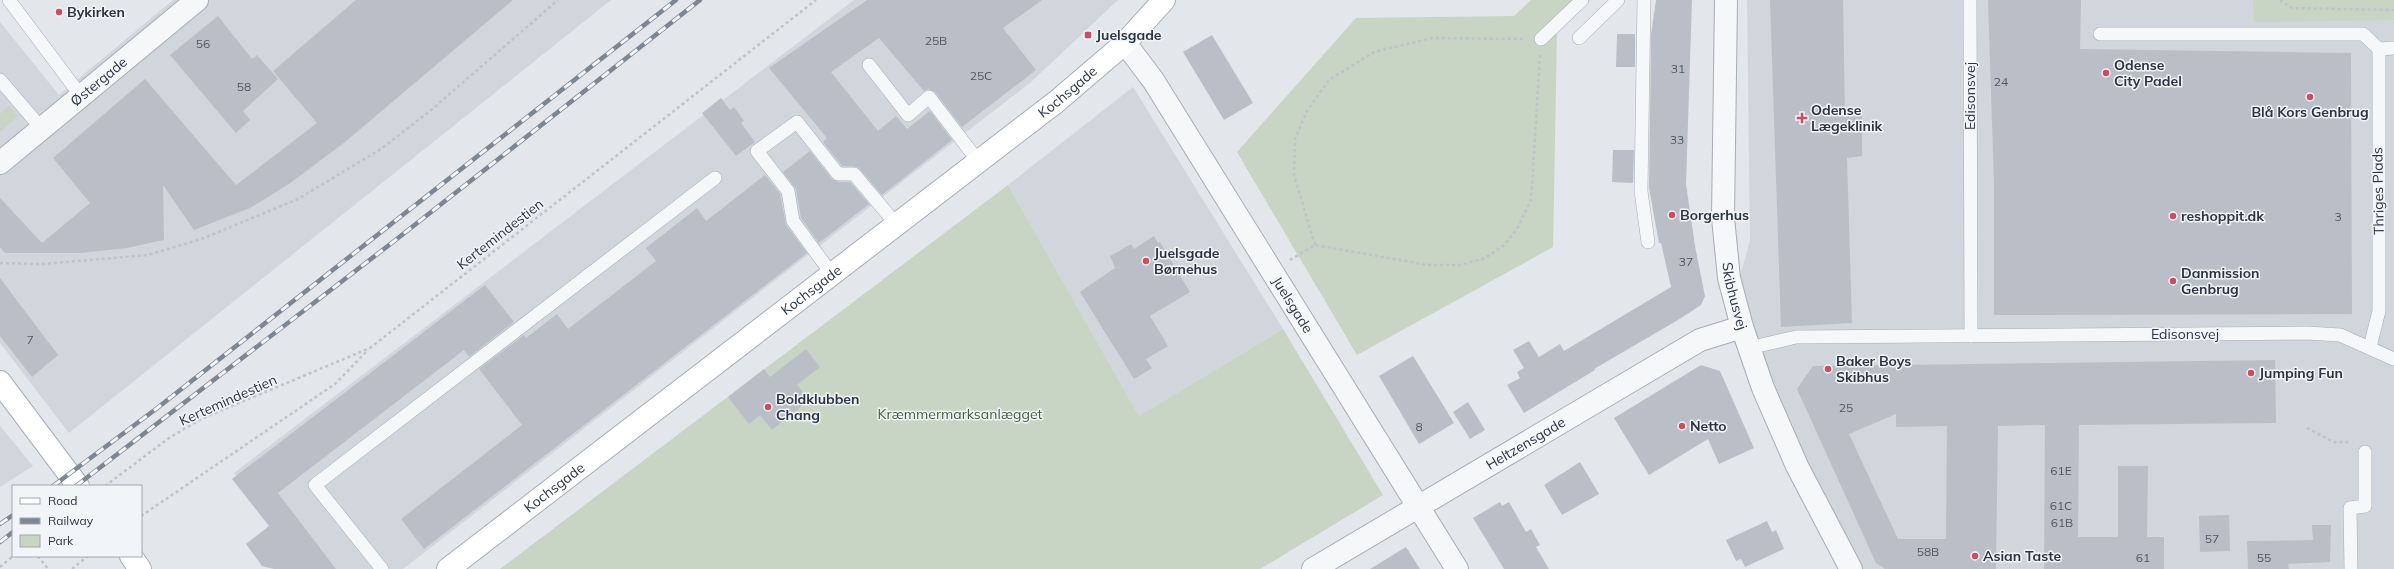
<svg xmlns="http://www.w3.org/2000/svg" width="2394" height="569" viewBox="0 0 2394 569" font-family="Mulish,sans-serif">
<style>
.built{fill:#d1d5dc}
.green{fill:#c8d4c4}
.building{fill:#babfc7;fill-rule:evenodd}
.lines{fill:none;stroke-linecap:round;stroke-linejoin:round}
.service-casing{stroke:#a8adb4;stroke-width:14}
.minor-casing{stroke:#a8adb4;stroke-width:24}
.tertiary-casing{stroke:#a8adb4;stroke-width:24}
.secondary-casing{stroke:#a8adb4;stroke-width:24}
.path{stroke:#c0c4c9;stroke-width:2.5;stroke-dasharray:3 3;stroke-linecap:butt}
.service{stroke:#f5f7f9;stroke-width:13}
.minor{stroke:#f5f7f9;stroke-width:22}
.tertiary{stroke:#f5f7f9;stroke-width:22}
.secondary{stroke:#fff;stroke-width:22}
.rail-casing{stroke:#7d8693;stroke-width:4.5}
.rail{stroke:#f2f5f8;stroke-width:3;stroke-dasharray:9;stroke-linecap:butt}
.poi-dot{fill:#c94e62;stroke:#f2f5f8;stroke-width:1.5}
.labels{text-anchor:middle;stroke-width:3;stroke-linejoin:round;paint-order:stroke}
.number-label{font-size:12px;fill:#4f5763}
.poi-label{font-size:14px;font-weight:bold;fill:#2b3442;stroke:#f2f5f8;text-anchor:start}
.street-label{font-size:14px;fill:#2b3442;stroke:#f2f5f8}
.park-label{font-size:14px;fill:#405d39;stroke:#f2f5f8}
</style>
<rect width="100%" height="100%" fill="#e3e6ea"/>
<!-- built -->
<g class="built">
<polygon points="173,0 611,0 69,433 0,343 0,22 59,95"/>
<polygon points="854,0 1118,0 1031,82 403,569 309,569 234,473"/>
<polygon points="1747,0 2394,0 2394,569 1844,569 1726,325 1750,241"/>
<polygon points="1133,87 1283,329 1139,416 1008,185"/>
<polygon points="0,426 33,466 0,487"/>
</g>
<!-- green -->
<g class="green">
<polygon points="1531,0 1590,0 1557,31 1553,247 1357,355 1237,152 1356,18 1514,16"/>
<polygon points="2253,0 2394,0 2394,20 2254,22"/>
<polygon points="9,106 18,116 0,132 0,114"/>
<polygon points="1008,185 1139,416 1283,329 1383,495 1260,569 500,569"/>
</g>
<!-- building -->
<g class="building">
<polygon points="356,0 513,0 345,142 289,184 250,208 194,230 163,185 164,240 127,248 81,253 5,253 0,247 0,198 42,243 90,203 53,158 145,79 236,185 317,123 273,71"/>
<polygon points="867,0 1042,0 1003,28 1036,70 962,127 935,92 928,89 924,91 879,38 831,72 878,131 896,116 907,129 930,111 952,140 882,195 858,167 842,166 823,142 827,138 769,68"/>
<polygon points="1656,0 1692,0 1686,184 1695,246 1705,296 1701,305 1678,320 1594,369 1595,370 1524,413 1507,385 1520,378 1517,372 1524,368 1513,350 1529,341 1539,357 1560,344 1564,351 1671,287 1661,243 1659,243 1649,188 1651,35"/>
<polygon points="1770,0 1843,0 1845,117 1862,116 1862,156 1847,158 1852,323 1781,327"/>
<polygon points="1988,0 2081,0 2080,49 2351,53 2352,314 1994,315 1994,184"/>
<polygon points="218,16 252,59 257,55 278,79 243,111 250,120 236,133 170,55"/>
<polygon points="1617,34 1635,34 1635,67 1616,67"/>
<polygon points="1212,35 1253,103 1224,120 1183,52"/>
<polygon points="721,98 730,110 734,107 744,121 741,123 755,142 736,156 702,113"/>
<polygon points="1613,150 1634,150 1633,183 1612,182"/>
<polygon points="810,151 832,179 838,182 850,182 869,204 819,243 801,218 796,189 783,172"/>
<polygon points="765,175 780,194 786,225 807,253 424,549 401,519 522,425 479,369 524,335 526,338 557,314 568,329 656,261 646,248 697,208 706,221"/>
<polygon points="1154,236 1158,243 1160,242 1190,292 1150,316 1168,346 1146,359 1152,368 1134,379 1080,292 1115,268 1110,256 1131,244 1134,249"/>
<polygon points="0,278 58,355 32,377 0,336"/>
<polygon points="485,285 514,322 469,357 464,350 278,493 336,569 274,569 262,566 246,544 269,526 232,479"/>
<polygon points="806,349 820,367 797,385 809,400 772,430 760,415 749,424 728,397 764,369 770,377"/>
<polygon points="1413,356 1454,423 1419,444 1379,376"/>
<path d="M2275,360L2276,423L2079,425L2078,537H2118V466H2148L2147,537H2164V569H2044L2045,425L1998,426L1996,569H1885L1876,563L1797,389L1813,366ZM1896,414V427L1947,426L1946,539H1898L1849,434Z"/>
<polygon points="1701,365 1720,371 1754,448 1719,464 1708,439 1649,475 1614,418"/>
<polygon points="1468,402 1485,430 1470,439 1453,412"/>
<polygon points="1580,462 1599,494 1562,515 1544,485"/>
<polygon points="1500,502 1502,506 1509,502 1526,532 1531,529 1540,545 1536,547 1549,569 1504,569 1473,518"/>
<polygon points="2229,515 2230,551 2200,552 2199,516"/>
<polygon points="1767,521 1772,532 1776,530 1784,549 1745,567 1741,559 1736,561 1726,540"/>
<polygon points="2312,525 2331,525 2330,562 2288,564 2289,569 2248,569 2247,541 2313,540"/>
<polygon points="1406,547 1420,569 1370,569"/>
</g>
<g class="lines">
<!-- service casing -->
<g class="service-casing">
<g id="service">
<polyline points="9,0 81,96"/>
<polyline points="1644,0 1641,191 1648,242"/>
<polyline points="1970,0 1971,336"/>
<polyline points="2100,34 2363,34 2379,49"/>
<polyline points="1579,38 1618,0"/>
<polyline points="1541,39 1582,0"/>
<polyline points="869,65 908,115 929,97 978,161"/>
<polyline points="0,80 42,129"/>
<polyline points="831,273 793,221 788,191 757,151 797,122 838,174 854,174 896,224"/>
<polyline points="2370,347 2379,311 2379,49 2394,48"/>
<polyline points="1749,348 1796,337 2307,333 2340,335 2394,359"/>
<polyline points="382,569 315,485 715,178"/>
<polyline points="2351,569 2350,508 2365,506 2365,452"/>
</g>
</g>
<!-- minor casing -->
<g class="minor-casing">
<g id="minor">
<path id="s1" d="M1125,43L1153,80L1457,569"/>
</g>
</g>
<!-- tertiary casing -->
<g class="tertiary-casing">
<g id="tertiary">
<path id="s2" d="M1726,0L1723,218L1729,278L1742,327L1763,388L1797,466L1851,569"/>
<path id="s3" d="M0,163L197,0"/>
<path id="s4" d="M1313,569L1700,340L1742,327"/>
</g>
</g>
<!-- secondary casing -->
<g class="secondary-casing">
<g id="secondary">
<polyline points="0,382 78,486"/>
<polyline points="131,556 140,569"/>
<path id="s5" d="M448,569L1056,102L1125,43L1164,0"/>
</g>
</g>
<!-- path -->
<g class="path">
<polyline points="2280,0 2292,8 2394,10"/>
<polyline points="1315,245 1294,175 1295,139 1307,111 1329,80 1374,52 1432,38 1525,39"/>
<polyline points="1290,260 1315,245 1428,265 1460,265 1485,258 1504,245 1517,229 1531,200 1540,55"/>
<polyline points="0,263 41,264 148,255 204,238 298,199 381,149 430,111 558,0"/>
<polyline points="2307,428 2334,442 2351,442"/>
<polyline points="105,486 169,438 201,419 370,348 816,0"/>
<polyline points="141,516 335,384 368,350"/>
<polyline points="38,556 48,569"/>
<polyline points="0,567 13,556"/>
<polyline points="72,569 88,556"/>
</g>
<!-- service -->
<use href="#service" class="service"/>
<!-- minor -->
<use href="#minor" class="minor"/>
<!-- tertiary -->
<use href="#tertiary" class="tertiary"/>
<!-- secondary -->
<use href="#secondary" class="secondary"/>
<!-- rail casing -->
<g class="rail-casing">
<g id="rail">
<polyline points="53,486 156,409 676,0"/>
<polyline points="76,486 393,242 700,0"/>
<polyline points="0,524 13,515"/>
<polyline points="0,542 13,532"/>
</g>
</g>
<!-- rail -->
<use href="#rail" class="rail"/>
</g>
<!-- markers -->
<g class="poi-dot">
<circle cx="59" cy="12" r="4"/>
<rect x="1084" y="31" width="8" height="8" rx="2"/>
<circle cx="2106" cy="73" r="4"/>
<circle cx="2310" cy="97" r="4"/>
<path d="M1800 112h4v4h4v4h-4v4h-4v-4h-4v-4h4z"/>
<circle cx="1672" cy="215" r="4"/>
<circle cx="2173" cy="216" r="4"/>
<circle cx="1146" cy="261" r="4"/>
<circle cx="2173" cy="281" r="4"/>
<circle cx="1828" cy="369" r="4"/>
<circle cx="2251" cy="373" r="4"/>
<circle cx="768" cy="407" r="4"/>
<circle cx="1682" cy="426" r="4"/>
<circle cx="1975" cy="556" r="4"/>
</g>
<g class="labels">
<!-- number labels -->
<g class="number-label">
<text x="936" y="45">25B</text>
<text x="203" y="48">56</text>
<text x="1678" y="73">31</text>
<text x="981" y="80">25C</text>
<text x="2001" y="86">24</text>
<text x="244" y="91">58</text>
<text x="1677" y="144">33</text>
<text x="2338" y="221">3</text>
<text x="1686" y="266">37</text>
<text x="30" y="344">7</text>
<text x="1846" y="412">25</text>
<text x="1419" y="431">8</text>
<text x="2061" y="475">61E</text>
<text x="2061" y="510">61C</text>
<text x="2062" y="527">61B</text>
<text x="2212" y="543">57</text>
<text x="1928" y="556">58B</text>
<text x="2143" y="562">61</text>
<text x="2264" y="562">55</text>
</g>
<!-- poi labels -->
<g class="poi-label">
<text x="67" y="17">Bykirken</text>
<text x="1096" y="40">Juelsgade</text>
<text x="2114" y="70">Odense<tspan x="2114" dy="16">City Padel</tspan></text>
<text x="1811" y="115">Odense<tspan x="1811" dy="16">Lægeklinik</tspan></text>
<text x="2310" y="117" text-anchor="middle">Blå Kors Genbrug</text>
<text x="1680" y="220">Borgerhus</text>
<text x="2181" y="221">reshoppit.dk</text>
<text x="1154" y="258">Juelsgade<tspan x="1154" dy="16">Børnehus</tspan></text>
<text x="2181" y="278">Danmission<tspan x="2181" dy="16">Genbrug</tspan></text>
<text x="1836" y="366">Baker Boys<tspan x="1836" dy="16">Skibhus</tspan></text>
<text x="2259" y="378">Jumping Fun</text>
<text x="776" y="404">Boldklubben<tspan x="776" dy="16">Chang</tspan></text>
<text x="1690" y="431">Netto</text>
<text x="1983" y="561">Asian Taste</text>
</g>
<!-- street labels -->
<g class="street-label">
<text dy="5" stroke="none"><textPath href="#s3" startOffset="128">Østergade</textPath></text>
<text dy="5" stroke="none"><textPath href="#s5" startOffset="782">Kochsgade</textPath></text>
<text transform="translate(1970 96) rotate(-90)" y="5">Edisonsvej</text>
<text transform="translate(2378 191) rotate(-91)" y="5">Thriges Plads</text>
<text transform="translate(500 234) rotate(-38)" y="5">Kertemindestien</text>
<text dy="5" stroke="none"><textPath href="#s5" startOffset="458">Kochsgade</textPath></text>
<text dy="5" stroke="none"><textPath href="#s2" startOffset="297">Skibhusvej</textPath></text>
<text dy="5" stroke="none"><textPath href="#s1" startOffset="311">Juelsgade</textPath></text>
<text x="2185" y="339">Edisonsvej</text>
<text transform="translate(228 400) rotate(-24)" y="5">Kertemindestien</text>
<text dy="5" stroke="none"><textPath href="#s4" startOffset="247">Heltzensgade</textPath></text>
<text dy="5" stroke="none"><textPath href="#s5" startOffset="134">Kochsgade</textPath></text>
</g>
<!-- park labels -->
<g class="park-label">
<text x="960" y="419">Kræmmermarksanlægget</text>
</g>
</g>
<!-- legend -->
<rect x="12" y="485" width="130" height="72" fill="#f2f5f8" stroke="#a2a8af"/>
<rect x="20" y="498" width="20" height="6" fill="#ffffff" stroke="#a2a8af"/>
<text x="48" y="505" font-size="12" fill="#2b3442">Road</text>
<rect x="20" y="518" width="20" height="6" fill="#7d8693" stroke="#a2a8af"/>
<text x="48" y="525" font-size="12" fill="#2b3442">Railway</text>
<rect x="20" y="535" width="20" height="12" fill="#c8d4c4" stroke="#a2a8af"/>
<text x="48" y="545" font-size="12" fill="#2b3442">Park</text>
</svg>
